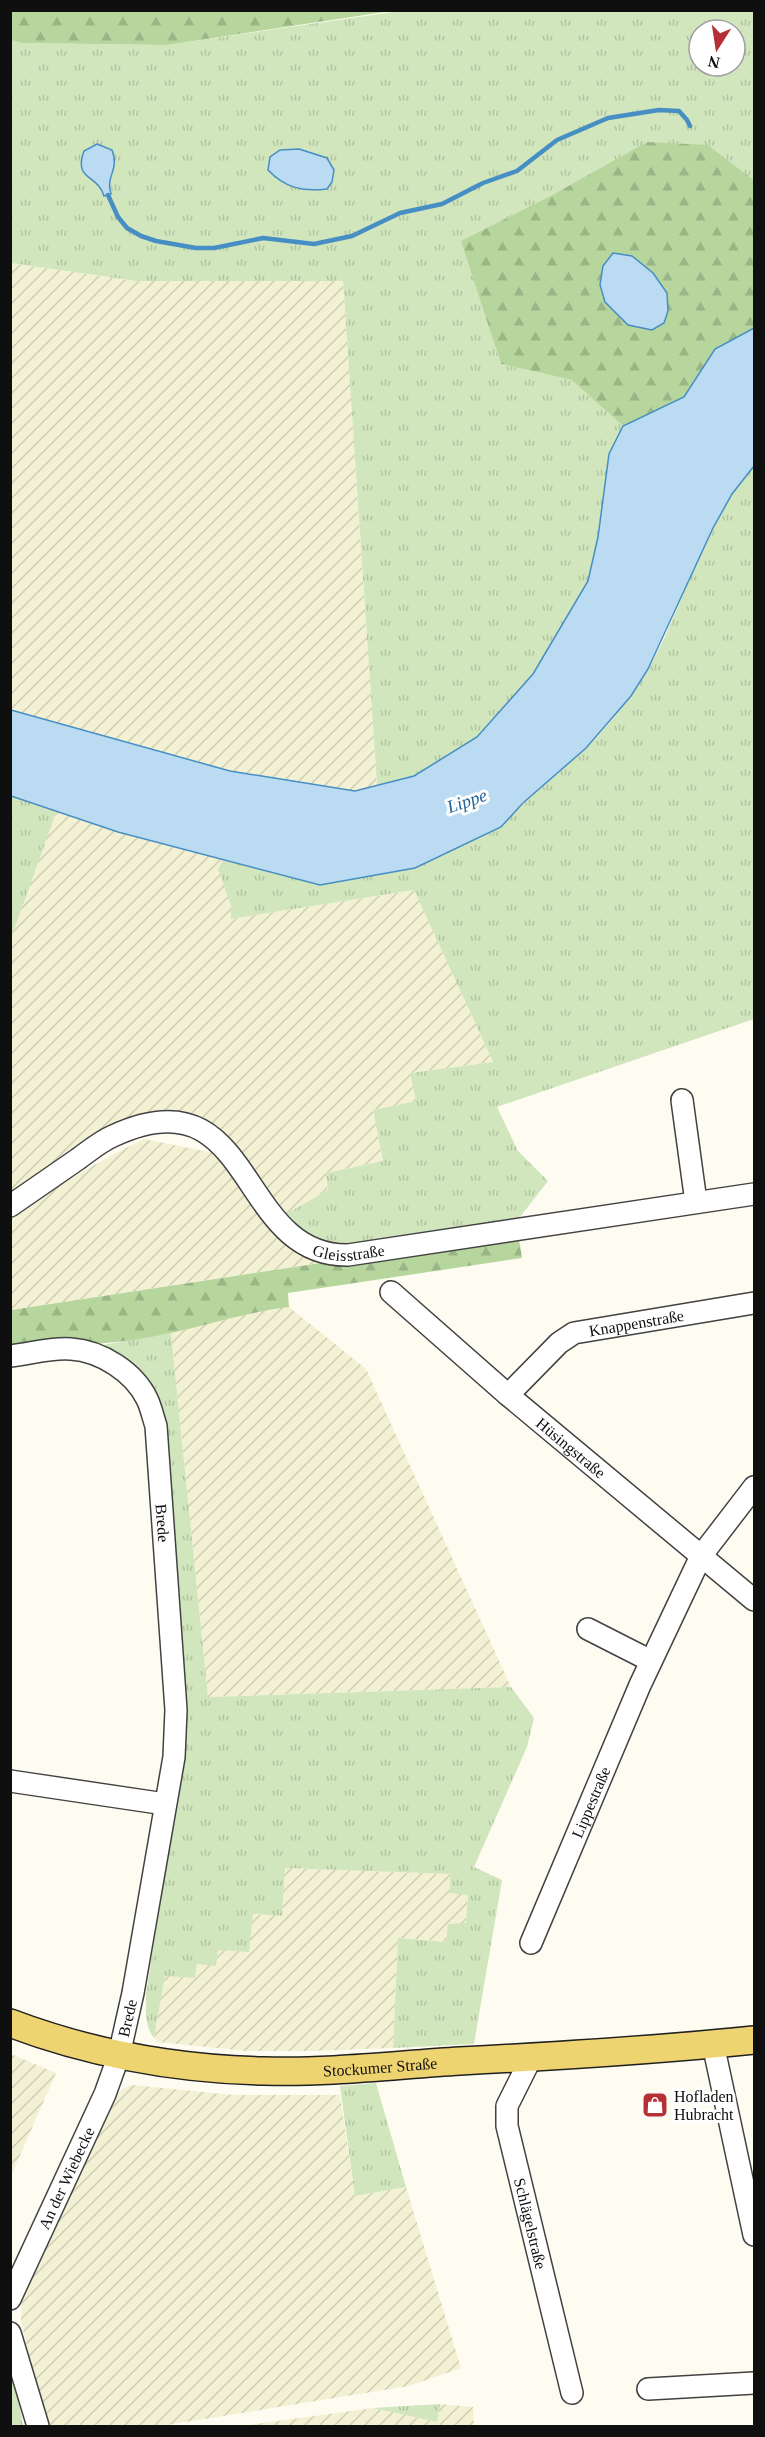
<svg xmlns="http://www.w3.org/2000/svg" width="765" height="2437" viewBox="0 0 765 2437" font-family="'Times New Roman',serif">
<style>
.farmland{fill:url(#farmland-furrows)}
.grass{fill:url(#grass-tufts);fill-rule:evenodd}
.forest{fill:url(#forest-firs)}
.water{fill:#badbf2;stroke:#468ec4;stroke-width:1.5}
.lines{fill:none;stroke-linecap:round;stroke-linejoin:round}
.stream{stroke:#468ec4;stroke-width:4.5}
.minor-casing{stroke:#424242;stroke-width:24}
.major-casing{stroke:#202020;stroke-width:30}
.minor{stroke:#fff;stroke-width:21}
.major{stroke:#eed371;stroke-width:27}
.labels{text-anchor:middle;stroke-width:6;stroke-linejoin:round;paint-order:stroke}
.street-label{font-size:16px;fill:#0f0f0f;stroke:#fff}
.poi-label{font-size:16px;fill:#0f0f0f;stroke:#fff;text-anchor:start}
.water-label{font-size:18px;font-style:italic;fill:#206198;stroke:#fff}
</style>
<defs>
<pattern id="farmland-furrows" width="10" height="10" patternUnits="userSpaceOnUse" patternTransform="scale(1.5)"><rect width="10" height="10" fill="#f3f1d3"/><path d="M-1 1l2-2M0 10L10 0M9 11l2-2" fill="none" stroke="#cfcdb4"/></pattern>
<pattern id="grass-tufts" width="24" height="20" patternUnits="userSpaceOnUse" patternTransform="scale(1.5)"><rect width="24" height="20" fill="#d1e6bd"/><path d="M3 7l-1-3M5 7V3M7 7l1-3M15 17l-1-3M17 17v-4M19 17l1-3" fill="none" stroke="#b2c4a1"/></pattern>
<pattern id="forest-firs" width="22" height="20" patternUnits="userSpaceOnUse" patternTransform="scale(1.5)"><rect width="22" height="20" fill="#b6d69d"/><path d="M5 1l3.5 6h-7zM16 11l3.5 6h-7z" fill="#9bb686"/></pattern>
</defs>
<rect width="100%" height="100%" fill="#fefcf1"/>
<!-- farmland -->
<g class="farmland">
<polygon points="11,263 136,281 343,281 377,785 355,791 230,771 11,710"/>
<polygon points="57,810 118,832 224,858 219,869 231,906 231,919 414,890 493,1062 411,1073 416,1101 373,1110 383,1161 326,1173 328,1190 279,1218 252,1178 164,1113 11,1200 10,938"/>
<polygon points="144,1139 214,1153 272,1223 319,1263 11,1310 11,1217 20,1208 110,1156"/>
<polygon points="289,1307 366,1369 511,1687 208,1697 171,1333 252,1312"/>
<polygon points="284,1868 450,1874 468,1895 466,1923 447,1942 398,1938 393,2048 313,2051 246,2051 158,2042 154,2038 165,1975 195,1978 197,1964 217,1950 252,1914 282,1916"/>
<polygon points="11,2054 56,2073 11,2176"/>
<polygon points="132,2085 234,2095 340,2095 355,2196 406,2187 461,2368 409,2386 161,2426 45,2426 21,2321 21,2305 25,2291 118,2094 122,2089"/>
<polygon points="440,2404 473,2407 474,2426 242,2426 373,2408 437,2422"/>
</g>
<!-- grass -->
<g class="grass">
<path d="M406,10L754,11V180L708,145L556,193L462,241L501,364L573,380L623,426L609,455L599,532L588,581L533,674L477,737L414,776L377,785L343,281H136L11,263V40L22,43L167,45ZM699,30H735V66H699Z"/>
<path d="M754,466V1019L497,1107L518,1151L548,1181L516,1222L338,1246L317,1243L279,1218L328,1190L326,1173L383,1161L373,1110L416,1101L410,1073L493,1062L414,890L231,919V906L218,869L224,858L244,863L501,827C527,798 557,775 585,749C608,727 630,698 647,671C686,605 701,523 754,466Z"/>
<polygon points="11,796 57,810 11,938"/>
<path d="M171,1333L208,1697L511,1687L534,1718L527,1747L474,1867L502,1880L474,2044L393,2048L398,1938L446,1942L448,1924L466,1923L468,1895L450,1893V1874L285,1868L282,1916L253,1914L249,1952L218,1950L216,1966L197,1964L195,1978L165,1976L154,2038C144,2025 146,2010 146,1994L184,1749L185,1688L169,1458L163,1425L97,1346Z"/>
<polygon points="376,2083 406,2187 355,2196 340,2086"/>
<polygon points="11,2353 23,2426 11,2426"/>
<polygon points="440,2404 437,2422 373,2408"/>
</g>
<!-- forest -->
<g class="forest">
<polygon points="10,11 11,10 391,11 167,45 22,43 11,40"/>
<polygon points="647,142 708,145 754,180 754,328 715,349 684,397 623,426 572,380 501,364 461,241 556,193"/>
<path d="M518,1233L522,1258L288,1293L289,1307C248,1312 211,1324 171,1333C118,1345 65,1346 11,1348V1310Z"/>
</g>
<!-- water -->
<g class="water">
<path d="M97,144L112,150C120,171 105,175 111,194L104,196C98,174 73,181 84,151Z"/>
<path d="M299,149L327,158L334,170L332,182L327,189C303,192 285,188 268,170L270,157L280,150Z"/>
<polygon points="613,253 632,256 653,273 667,293 668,311 664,323 652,330 628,325 605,302 600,285 603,266"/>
<polygon points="754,328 754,466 732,494 713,528 648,669 631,696 586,748 523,803 501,827 415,868 320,885 118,832 11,796 11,710 230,771 355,791 414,776 477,737 533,674 588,581 598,537 609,454 623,426 684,397 715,349"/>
</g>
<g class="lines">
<!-- stream -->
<polyline class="stream" points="108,195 118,217 127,228 141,236 156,241 196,248 214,248 263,238 314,244 352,236 400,213 442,204 483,183 517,171 557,140 608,118 659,110 679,111 687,120 690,126"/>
<!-- minor casing -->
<g class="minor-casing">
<g id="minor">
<polyline points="682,1100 696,1202"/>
<path id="s1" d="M10,1206C33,1190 56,1174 78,1159C89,1151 101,1141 113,1136C256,1069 235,1257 348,1255L754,1194"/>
<path id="s2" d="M391,1292L508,1395L754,1600"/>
<path id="s3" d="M10,1356C30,1354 52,1347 71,1349C101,1351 134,1372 147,1399C151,1407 153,1417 156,1426L176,1710L174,1757L133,1993L119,2055L105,2094L10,2299"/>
<path id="s4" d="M508,1395L559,1343L574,1333L754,1303"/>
<polyline points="588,1629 651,1661"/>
<polyline points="10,1781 165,1804"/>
<path id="s5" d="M531,1943L640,1685L701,1556L754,1487"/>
<polyline points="713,2044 754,2235"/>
<path id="s6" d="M531,2058L507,2106V2126L572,2393"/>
<polyline points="10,2333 38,2426"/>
<polyline points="648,2389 754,2383"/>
</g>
</g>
<!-- major casing -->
<g class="major-casing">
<g id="major">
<path id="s7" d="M10,2023C92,2054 177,2069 264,2071C329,2073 395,2065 460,2061C558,2056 656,2050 754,2040"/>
</g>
</g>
<!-- minor -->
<use href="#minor" class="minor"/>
<!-- major -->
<use href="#major" class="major"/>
</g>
<!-- icons -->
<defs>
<g id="shop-square" transform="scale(1.35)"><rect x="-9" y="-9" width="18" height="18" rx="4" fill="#b53034" stroke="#fff"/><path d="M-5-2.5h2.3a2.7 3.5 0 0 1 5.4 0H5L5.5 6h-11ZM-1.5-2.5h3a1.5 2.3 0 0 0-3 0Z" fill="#fff"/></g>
</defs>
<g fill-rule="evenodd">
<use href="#shop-square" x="655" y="2105"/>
</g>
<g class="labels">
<!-- street labels -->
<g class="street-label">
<text dy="6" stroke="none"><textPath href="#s1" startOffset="418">Gleisstraße</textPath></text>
<text dy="6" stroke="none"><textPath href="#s4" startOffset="154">Knappenstraße</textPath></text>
<text dy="6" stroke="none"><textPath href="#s2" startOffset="238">Hüsingstraße</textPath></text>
<text dy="6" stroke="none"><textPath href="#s3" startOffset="282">Brede</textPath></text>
<text dy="6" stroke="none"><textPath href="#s5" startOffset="153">Lippestraße</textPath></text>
<text transform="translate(127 2018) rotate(-77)" y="6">Brede</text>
<text dy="6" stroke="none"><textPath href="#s7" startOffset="376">Stockumer Straße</textPath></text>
<text transform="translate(66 2178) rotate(-65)" y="6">An der Wiebecke</text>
<text dy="6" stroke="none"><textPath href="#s6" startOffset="174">Schlägelstraße</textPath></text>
</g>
<!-- poi labels -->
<g class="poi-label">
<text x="674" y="2102">Hofladen<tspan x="674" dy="18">Hubracht</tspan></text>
</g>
<!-- water labels -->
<g class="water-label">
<text transform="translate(467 801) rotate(-19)" y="6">Lippe</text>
</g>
</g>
<!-- border -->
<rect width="765" height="2437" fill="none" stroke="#0f0f0f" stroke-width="24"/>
<!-- north arrow -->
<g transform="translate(717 48) rotate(192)"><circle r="28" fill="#ffffff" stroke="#9f9f9f" stroke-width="1.5"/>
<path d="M0-4.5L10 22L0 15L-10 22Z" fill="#b53034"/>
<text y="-9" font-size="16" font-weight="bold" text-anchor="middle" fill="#0f0f0f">N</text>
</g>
</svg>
